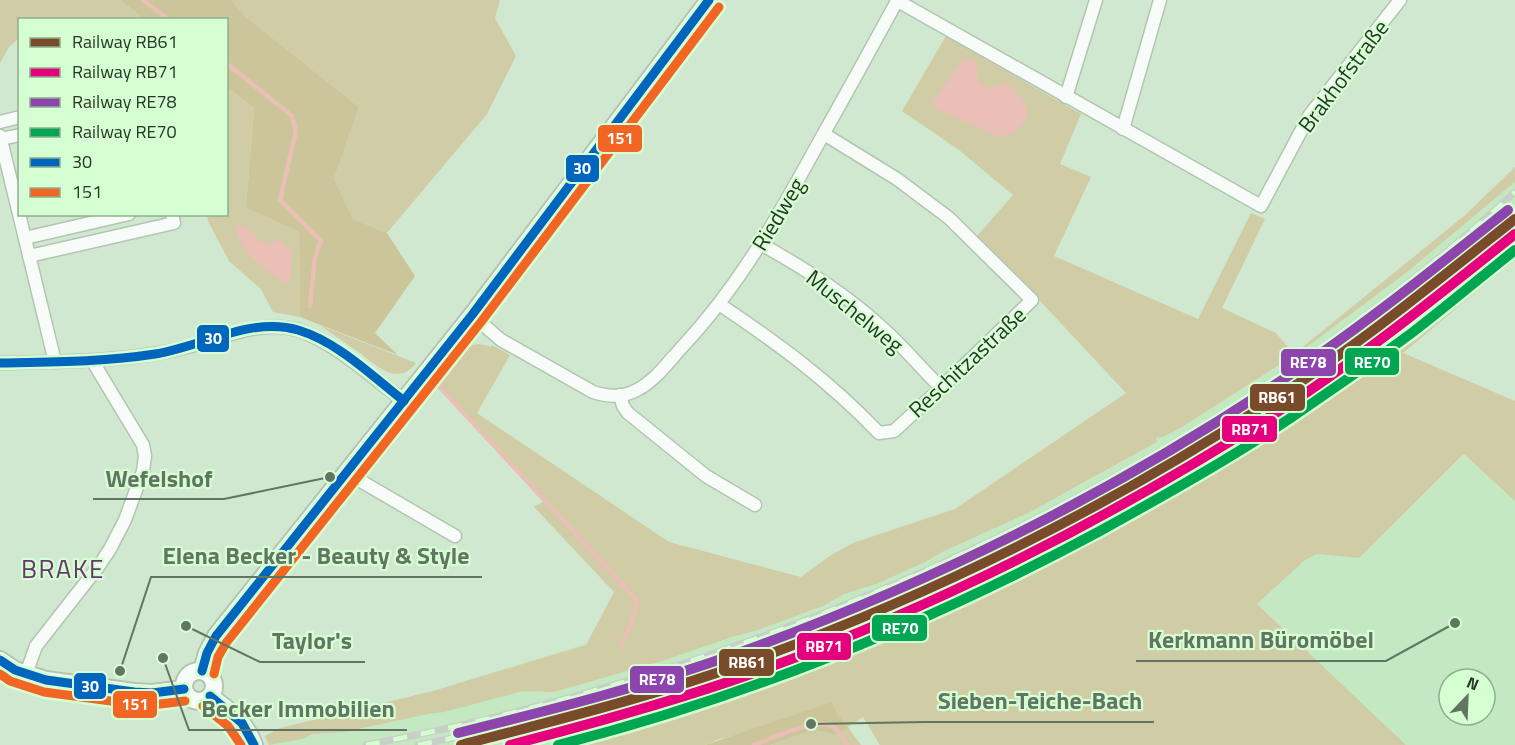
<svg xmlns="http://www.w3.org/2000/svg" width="1515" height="745" viewBox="0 0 1515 745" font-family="'Titillium Web',sans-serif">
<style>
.built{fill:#c4e8c2;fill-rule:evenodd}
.green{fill:#d0cca5}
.forest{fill:#ccc59a}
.water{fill:#eabfb5}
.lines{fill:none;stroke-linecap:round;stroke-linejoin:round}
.stream{stroke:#eabfb5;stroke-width:4.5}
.street-casing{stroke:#b3c5b2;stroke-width:15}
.secondary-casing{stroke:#b3c5b2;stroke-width:20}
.street{stroke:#f8fcf8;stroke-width:12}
.secondary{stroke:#f8fcf8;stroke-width:16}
.rail-casing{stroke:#c8cfc8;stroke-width:7}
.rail{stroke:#d5ffd2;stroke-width:4.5;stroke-dasharray:14;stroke-linecap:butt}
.bus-1-casing{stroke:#d5ffd2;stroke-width:14}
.bus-2-casing{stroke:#d5ffd2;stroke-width:14}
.bus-1{stroke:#0065bd;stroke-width:9}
.bus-2{stroke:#f26522;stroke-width:9}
.rail-1-casing{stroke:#d5ffd2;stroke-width:15}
.rail-2-casing{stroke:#d5ffd2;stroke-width:15}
.rail-3-casing{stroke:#d5ffd2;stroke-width:15}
.rail-4-casing{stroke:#d5ffd2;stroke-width:15}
.rail-1{stroke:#7a4b2a;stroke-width:10}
.rail-2{stroke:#e5007d;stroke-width:10}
.rail-3{stroke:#8e44ad;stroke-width:10}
.rail-4{stroke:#00a651;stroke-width:10}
.labels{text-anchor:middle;stroke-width:4.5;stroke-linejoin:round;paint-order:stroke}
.street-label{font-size:22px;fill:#273726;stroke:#d5ffd2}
.quarter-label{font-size:26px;letter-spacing:1.5px;fill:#67386c;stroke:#d5ffd2}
.leader{fill:none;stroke:#627562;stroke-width:2}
.callout-dot{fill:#627562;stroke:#d5ffd2;stroke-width:2}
.callout-label{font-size:24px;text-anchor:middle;font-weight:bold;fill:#627562;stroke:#d5ffd2;stroke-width:4.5;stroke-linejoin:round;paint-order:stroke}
.line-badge{stroke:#d5ffd2;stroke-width:2}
.badge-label{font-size:16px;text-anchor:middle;font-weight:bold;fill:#fff}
</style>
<rect width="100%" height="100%" fill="#d1e8d0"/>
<!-- built -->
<g class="built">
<polygon points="1515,182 1515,246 1413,326 1305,403 1191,475 1075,543 1005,580 863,644 773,679 745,693 722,697 680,712 662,722 633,731 611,735 574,745 269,745 265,736 280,728 433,691 1050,499 1077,487 1156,442 1156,438 1163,437 1182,427 1304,349 1407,272"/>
<path d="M1465,454L1515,501V745H1406L1257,604L1305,560L1317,554L1359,558ZM1449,679H1485V715H1449Z"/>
</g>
<!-- green -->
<g class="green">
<polygon points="0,0 120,0 144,19 20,20 19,38 9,47 0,63"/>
<polygon points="231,0 500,0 495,18 516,56 487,114 387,233 353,219 334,179 359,107 246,17"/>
<path d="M946,36L1081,114L1060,164L1091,177L1054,256L1198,319L1251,213L1265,219L1222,308L1276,333L1294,354L1464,216L1515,167V182L1407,272L1304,349L1182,427L1163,437L1156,438L1157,442L1028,513L942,552L923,563L876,584L844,594L823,606L755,631L735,636L662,661L554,692L523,691L444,712L428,714L344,732L313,734L303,739L269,745L265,736L280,728L433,691L586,645L614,592L534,507L546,500L436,382C450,364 463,335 491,347L492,345L510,355L477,413L669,542L801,577L831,555L853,543L955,509L1126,393L1028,288L977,236L1013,195L959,150L902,111Z"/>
<polygon points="227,87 254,108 246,208 299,232 300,317 273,312 261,289 229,261 208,221 207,215 226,214"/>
<polygon points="1515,246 1515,259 1403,353 1515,401 1515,501 1464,454 1359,558 1317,554 1305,560 1257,604 1406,745 880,745 863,717 848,727 861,745 770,745 814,730 836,735 847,727 836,712 719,739 705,745 574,745 611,735 633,731 662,722 680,712 722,697 753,690 773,679 863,644 1005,580 1075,543 1191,475 1305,403 1413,326"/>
<path d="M321,326L416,363C398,387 377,366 360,353C347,344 334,335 321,326Z"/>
</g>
<!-- forest -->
<g class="forest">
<polygon points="120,0 231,0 246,17 359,107 334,179 353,219 387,233 415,276 375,333 398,355 300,317 299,232 246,208 254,108 227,87 226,20 144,19"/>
<polygon points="832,702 836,712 848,727 836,735 814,730 770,745 705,745"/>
</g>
<!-- water -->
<g class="water">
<path d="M967,59L975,61L979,81L985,87L996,86L1007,82C1022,98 1038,112 1018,129C1010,135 1005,137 996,136L934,108L933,101L962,61Z"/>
<path d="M235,226C258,226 253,241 264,243C268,244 275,241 279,240L292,251L290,280L284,283C261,266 242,255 235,226Z"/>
</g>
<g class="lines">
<!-- stream -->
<g class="stream">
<polyline points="143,0 169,20"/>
<polyline points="226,63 292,116 296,131 280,200 321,241 315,257 310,306"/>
<path d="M435,382L636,599C638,615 627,631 621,646"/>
<path d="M754,745C771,739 816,717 832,726C839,730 843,738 847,745"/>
</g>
<!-- street casing -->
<g class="street-casing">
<g id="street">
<polyline points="896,0 1261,206 1309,116 1400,0"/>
<polyline points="1066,97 1096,0"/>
<polyline points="0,122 20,117"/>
<polyline points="1123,129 1160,0"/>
<polyline points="0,136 55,362"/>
<polyline points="1,139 20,135"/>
<polyline points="25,238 129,214"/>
<path d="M761,244C807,270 852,298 890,335C908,352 924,371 941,388"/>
<polyline points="29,256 174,223 172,214"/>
<path d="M719,304C780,345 828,380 879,433L894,431L941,388L1032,300L949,218L897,179L824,134"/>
<path d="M472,315L501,340L593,392C608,397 622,398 637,390C656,380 669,361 683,346C742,283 783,208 824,133C849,89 873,45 897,1"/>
<path d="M0,363C49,362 97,362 146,355C163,353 180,349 195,345C229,335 263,320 298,330C333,341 374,379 404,401"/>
<polyline points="620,395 623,406 628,413 706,476 755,505"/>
<polyline points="347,473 455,536"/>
<polyline points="26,674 36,646 98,567 110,549 125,520 143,471 145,456 143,445 93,362"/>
</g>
</g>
<!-- secondary casing -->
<g class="secondary-casing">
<g id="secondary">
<polyline points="0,660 15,670 46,680 134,692 152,693 184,689"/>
<circle cx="199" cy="686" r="15"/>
<polyline points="202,671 207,653 216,636 472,315 709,0"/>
<path d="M210,696C229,710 246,722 254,745"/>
</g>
</g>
<!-- street -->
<use href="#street" class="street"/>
<!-- secondary -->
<use href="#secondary" class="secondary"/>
<!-- rail casing -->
<g class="rail-casing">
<g id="rail">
<path d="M366,745C781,666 1201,479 1515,192"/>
<path d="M418,745C471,735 524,721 576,706C730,664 879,607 1020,535"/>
</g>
</g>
<!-- rail -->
<use href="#rail" class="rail"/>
<!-- bus-1 casing -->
<g class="bus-1-casing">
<g id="bus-1">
<path d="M0,363C52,362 104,362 155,354C201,347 251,316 298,330C338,342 372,376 404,401"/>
<polyline points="0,660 15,670 46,680 134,692 152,693 184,689"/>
<polyline points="202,671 207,653 216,636 472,315 709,0"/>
<polyline points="210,696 242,723 254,745"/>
</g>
</g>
<!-- bus-2 casing -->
<g class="bus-2-casing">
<g id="bus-2">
<polyline points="0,674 10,681 44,692 133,704 152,705 185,701"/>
<polyline points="214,674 218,657 226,643 481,322 719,7"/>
<polyline points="203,706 228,726 241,745"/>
</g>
</g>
<!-- bus-1 -->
<use href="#bus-1" class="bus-1"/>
<!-- bus-2 -->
<use href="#bus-2" class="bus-2"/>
<!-- rail-1 casing -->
<g class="rail-1-casing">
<path id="rail-1" d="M461,745C557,720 654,696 748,662C933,595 1111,506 1276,398C1360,344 1437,281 1515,219"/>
</g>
<!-- rail-2 casing -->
<g class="rail-2-casing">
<path id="rail-2" d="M510,745C591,724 672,702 751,674C938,607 1115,516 1282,409C1363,356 1439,295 1515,234"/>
</g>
<!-- rail-3 casing -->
<g class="rail-3-casing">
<path id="rail-3" d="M458,733C554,709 650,685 744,651C928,584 1106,496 1270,388C1353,334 1430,272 1508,210"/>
</g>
<!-- rail-4 casing -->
<g class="rail-4-casing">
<path id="rail-4" d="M558,745C747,697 929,623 1100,531C1165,495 1231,458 1292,417C1333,389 1374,361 1413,332C1448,305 1481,277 1515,250"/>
</g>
<!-- rail-1 -->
<use href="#rail-1" class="rail-1"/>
<!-- rail-2 -->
<use href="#rail-2" class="rail-2"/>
<!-- rail-3 -->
<use href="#rail-3" class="rail-3"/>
<!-- rail-4 -->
<use href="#rail-4" class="rail-4"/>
</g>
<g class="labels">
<!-- street labels -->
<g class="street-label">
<text transform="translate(1343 76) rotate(-53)" y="8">Brakhofstraße</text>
<text transform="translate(778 214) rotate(-59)" y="8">Riedweg</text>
<text transform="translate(855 311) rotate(39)" y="8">Muschelweg</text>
<text transform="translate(967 362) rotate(-43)" y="8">Reschitzastraße</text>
</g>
<!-- quarter labels -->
<g class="quarter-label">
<text x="63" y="578">BRAKE</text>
</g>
</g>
<!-- callouts -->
<path class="leader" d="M330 477L224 499H93M120 671L151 577H482M1455 623L1386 661H1136M186 626L260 662H365M811 724L925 722H1154M163 658L189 730H407"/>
<g class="callout-dot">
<circle cx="330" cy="477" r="6"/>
<circle cx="120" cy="671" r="6"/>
<circle cx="1455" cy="623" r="6"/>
<circle cx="186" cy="626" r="6"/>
<circle cx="811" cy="724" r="6"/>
<circle cx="163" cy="658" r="6"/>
</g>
<g class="callout-label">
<text x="159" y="487">Wefelshof</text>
<text x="316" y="564">Elena Becker - Beauty &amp; Style</text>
<text x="1261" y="648">Kerkmann Büromöbel</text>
<text x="312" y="649">Taylor's</text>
<text x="1040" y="709">Sieben-Teiche-Bach</text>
<text x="298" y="717">Becker Immobilien</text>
</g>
<g class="line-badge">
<rect x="597" y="124" width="46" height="29" rx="6" fill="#f26522"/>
<rect x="565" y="154" width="35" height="29" rx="6" fill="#0065bd"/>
<rect x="196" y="324" width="34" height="29" rx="6" fill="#0065bd"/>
<rect x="1344" y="347" width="56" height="29" rx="6" fill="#00a651"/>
<rect x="1280" y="348" width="57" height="29" rx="6" fill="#8e44ad"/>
<rect x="1249" y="383" width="57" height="29" rx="6" fill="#7a4b2a"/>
<rect x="1221" y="415" width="57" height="28" rx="6" fill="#e5007d"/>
<rect x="871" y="614" width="57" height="28" rx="6" fill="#00a651"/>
<rect x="796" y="632" width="56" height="29" rx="6" fill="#e5007d"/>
<rect x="718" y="648" width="57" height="29" rx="6" fill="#7a4b2a"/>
<rect x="629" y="665" width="56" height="29" rx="6" fill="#8e44ad"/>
<rect x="73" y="672" width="34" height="28" rx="6" fill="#0065bd"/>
<rect x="112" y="690" width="46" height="29" rx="6" fill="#f26522"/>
</g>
<g class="badge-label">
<text x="620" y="144">151</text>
<text x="582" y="174">30</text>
<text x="213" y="344">30</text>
<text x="1372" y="368">RE70</text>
<text x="1308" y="368">RE78</text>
<text x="1277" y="403">RB61</text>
<text x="1250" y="435">RB71</text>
<text x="900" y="634">RE70</text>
<text x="824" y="652">RB71</text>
<text x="747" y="668">RB61</text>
<text x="657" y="685">RE78</text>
<text x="90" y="692">30</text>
<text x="135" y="710">151</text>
</g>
<!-- legend -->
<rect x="18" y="18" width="210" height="198" fill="#d5ffd2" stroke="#8faf8d" stroke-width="1.5"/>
<rect x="30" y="38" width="30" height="9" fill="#7a4b2a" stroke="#8faf8d" stroke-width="1.5"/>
<text x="72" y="48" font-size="18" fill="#273726">Railway RB61</text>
<rect x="30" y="68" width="30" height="9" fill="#e5007d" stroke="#8faf8d" stroke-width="1.5"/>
<text x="72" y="78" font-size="18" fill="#273726">Railway RB71</text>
<rect x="30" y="98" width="30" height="9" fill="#8e44ad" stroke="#8faf8d" stroke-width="1.5"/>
<text x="72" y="108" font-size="18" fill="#273726">Railway RE78</text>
<rect x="30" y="128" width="30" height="9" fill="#00a651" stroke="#8faf8d" stroke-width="1.5"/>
<text x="72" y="138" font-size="18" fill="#273726">Railway RE70</text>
<rect x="30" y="158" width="30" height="9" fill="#0065bd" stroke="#8faf8d" stroke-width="1.5"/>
<text x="72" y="168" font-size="18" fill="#273726">30</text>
<rect x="30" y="188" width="30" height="9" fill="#f26522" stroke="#8faf8d" stroke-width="1.5"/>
<text x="72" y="198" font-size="18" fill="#273726">151</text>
<!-- north arrow -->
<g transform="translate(1467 697) rotate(23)"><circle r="28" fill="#d5ffd2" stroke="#8faf8d" stroke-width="1.5"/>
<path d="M0-4.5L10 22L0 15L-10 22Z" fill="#627562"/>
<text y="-9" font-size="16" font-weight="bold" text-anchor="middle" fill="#273726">N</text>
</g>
</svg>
